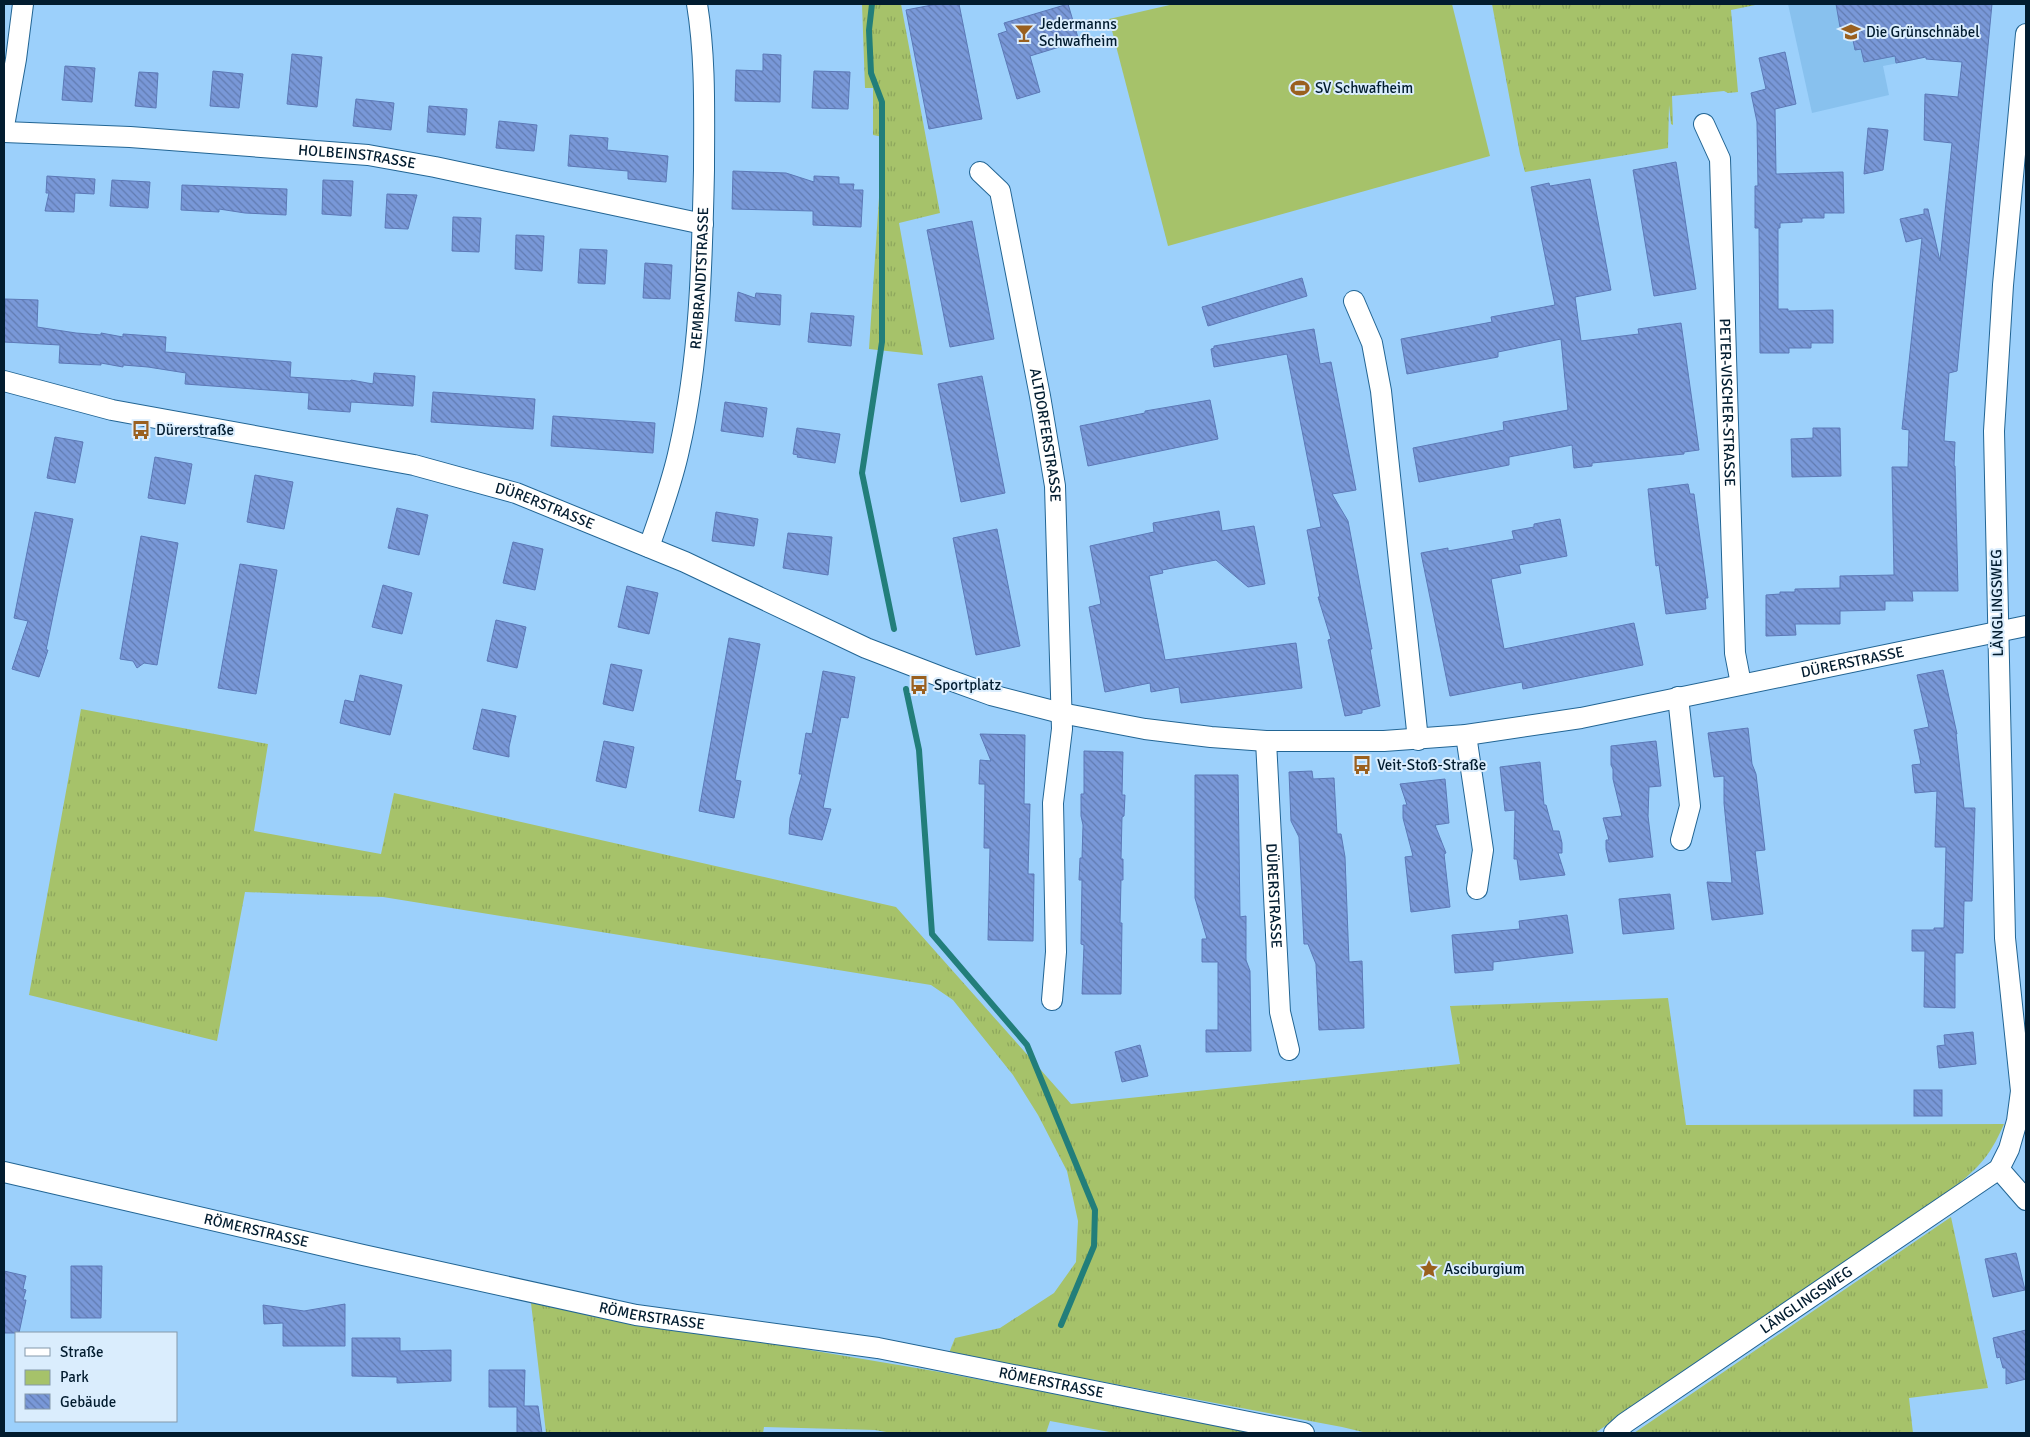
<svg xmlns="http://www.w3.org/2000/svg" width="2030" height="1437" viewBox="0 0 2030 1437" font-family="Signika,sans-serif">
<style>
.built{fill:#88c1ee}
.grass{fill:url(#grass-tufts)}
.green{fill:#a6c26a}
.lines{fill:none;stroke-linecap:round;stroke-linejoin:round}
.stream{stroke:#227e7a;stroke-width:6}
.building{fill:url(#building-back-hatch);stroke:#5c79b7}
.minor-casing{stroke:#226594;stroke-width:22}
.minor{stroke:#fff;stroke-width:20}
.labels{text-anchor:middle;stroke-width:4;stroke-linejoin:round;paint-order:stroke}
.poi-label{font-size:15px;fill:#021c2f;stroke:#daedfd;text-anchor:start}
.street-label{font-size:15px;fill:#021c2f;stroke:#daedfd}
</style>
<defs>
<pattern id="grass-tufts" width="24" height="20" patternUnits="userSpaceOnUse" patternTransform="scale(1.25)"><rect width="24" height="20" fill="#a6c26a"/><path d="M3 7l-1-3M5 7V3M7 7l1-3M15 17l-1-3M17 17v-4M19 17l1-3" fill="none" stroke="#8da65c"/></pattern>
<pattern id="building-back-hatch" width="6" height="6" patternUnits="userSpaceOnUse" patternTransform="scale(1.25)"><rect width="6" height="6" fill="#7998d8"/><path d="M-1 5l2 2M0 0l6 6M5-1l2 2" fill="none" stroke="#617bb0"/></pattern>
</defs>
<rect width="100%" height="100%" fill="#9cd0fb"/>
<!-- built -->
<polygon class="built" points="1788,4 1902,4 1914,60 1883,66 1889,95 1812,113"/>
<!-- grass -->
<g class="grass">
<polygon points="862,4 901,4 940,213 899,223 923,355 869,349 883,137 873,135 873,88 865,88"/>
<polygon points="1492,4 1760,4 1731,10 1738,92 1728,93 1724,91 1672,96 1673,125 1671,124 1669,105 1668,148 1525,172 1520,154"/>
<path d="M81,709L268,744L254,831L381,854L394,793L896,907L1071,1104L1460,1064L1450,1006L1668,998L1686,1125L2004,1124C1989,1159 1976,1170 1947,1193L1595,1433H1367L1342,1427L949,1353L955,1338L1000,1328L1054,1293L1076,1262L1078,1221L1067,1171L1038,1115L1013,1075L953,1000L931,985L383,897L245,892L217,1041L29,995Z"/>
<polygon points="1951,1217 1988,1388 1909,1398 1913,1433 1634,1433"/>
<polygon points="531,1303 940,1372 1259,1433 1115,1433 1050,1421 1046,1433 892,1433 875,1430 764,1427 763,1433 546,1433"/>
</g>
<!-- green -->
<polygon class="green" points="1174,4 1452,4 1490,156 1168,246 1109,19"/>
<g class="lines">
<!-- stream -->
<g class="stream">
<polyline points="872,4 869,30 871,73 882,102 882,342 862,473 894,629"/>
<polyline points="906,689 919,750 932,934 1027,1045 1095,1210 1094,1246 1061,1325"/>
</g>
</g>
<!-- building -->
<g class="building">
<polygon points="937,4 959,4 982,119 929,129 906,10"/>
<polygon points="1068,4 1079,41 1030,56 1040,92 1017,99 998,34 1007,31 1004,23"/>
<polygon points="1836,4 1992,4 1957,371 1949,373 1944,441 1955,442 1954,466 1955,466 1958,591 1912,591 1913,601 1885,601 1885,610 1840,611 1840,624 1795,624 1796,635 1766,636 1766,595 1780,594 1780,592 1795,592 1795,589 1840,588 1840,576 1894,575 1892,467 1908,467 1909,430 1902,429 1922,238 1906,242 1900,219 1924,214 1924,209 1928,209 1940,261 1952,143 1924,140 1925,94 1958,97 1962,62 1926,59 1926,57 1896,63 1895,56 1864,62 1861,49 1855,50 1850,25 1840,27"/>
<polygon points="1785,52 1796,104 1775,109 1776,174 1843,172 1844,213 1824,213 1824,218 1802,218 1802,222 1780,223 1780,228 1778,228 1778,309 1788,309 1788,311 1833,310 1833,343 1811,343 1811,348 1789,348 1789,353 1760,353 1759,228 1755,228 1755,186 1758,186 1757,122 1751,93 1766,89 1759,58"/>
<polygon points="292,54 322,57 317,107 287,104"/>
<polygon points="763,54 781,55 780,102 735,101 736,70 763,71"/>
<polygon points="65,66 95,68 92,102 62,100"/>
<polygon points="213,71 243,74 239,108 210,106"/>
<polygon points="814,71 850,72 848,109 812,108"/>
<polygon points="139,72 158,73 156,108 135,106"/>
<polygon points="356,99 394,103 391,130 353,126"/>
<polygon points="429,106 467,109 465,135 427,132"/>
<polygon points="499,121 537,125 534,151 496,148"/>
<polygon points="1868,128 1888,130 1883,170 1864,174"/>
<polygon points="570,135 608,138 607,150 668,156 666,182 628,179 628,171 568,166"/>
<polygon points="1676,162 1696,289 1654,296 1633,170"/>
<polygon points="733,171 786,173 814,182 814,176 839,177 839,184 854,184 853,190 863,190 861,227 813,225 813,211 732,209"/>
<polygon points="47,176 95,179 94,194 75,193 74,212 45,211 49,193 46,193"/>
<polygon points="1590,179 1611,290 1575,297 1581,341 1639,334 1638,329 1681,323 1699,450 1684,452 1684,454 1592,463 1592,466 1574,468 1572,445 1509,457 1509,465 1419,482 1413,448 1504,430 1503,422 1568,410 1561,339 1498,352 1498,357 1407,374 1401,339 1492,322 1491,317 1555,305 1531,187 1549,183 1550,186"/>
<polygon points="112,180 150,182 148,208 110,206"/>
<polygon points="323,180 353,181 351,216 322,214"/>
<polygon points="182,185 287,189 286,215 245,213 219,209 219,212 181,210"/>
<polygon points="387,194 417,195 408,229 385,228"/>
<polygon points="453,217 481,218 479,252 452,251"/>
<polygon points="972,221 994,339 950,347 927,230"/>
<polygon points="516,235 544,236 542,271 515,269"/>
<polygon points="580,249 607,250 605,284 578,283"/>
<polygon points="645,263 672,265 670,299 643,298"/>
<polygon points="1302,278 1307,296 1208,326 1202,307"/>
<polygon points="738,292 755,298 756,293 781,295 780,325 735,321"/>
<polygon points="5,299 38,300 37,327 76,333 101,335 101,333 123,337 123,334 166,337 165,352 291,362 290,377 350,381 351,380 373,384 374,373 415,376 413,406 351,402 350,412 308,409 309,393 185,384 186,373 148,367 123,365 123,367 101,363 101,365 59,363 60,345 4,342"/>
<polygon points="811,313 854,316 851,346 808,342"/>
<polygon points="1314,329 1320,364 1331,362 1356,490 1332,494 1348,521 1372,649 1370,649 1380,706 1362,710 1362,713 1345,716 1328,640 1331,639 1318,597 1320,597 1307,530 1321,527 1287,354 1214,367 1211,349 1214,348 1214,346"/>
<polygon points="982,376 1005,493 961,502 938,384"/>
<polygon points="433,392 535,399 533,429 431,422"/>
<polygon points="1210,400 1218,439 1088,466 1080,426 1145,413 1145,411"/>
<polygon points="725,402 767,408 763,437 721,431"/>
<polygon points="553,416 655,423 653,453 551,446"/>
<polygon points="797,428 840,434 835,463 797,457 798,455 793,454"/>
<polygon points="1813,428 1840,428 1841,476 1792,477 1791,439 1813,438"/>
<polygon points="55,437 83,442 75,483 47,478"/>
<polygon points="155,457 192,464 185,504 148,498"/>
<polygon points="255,475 293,482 284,529 247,522"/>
<polygon points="1688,484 1690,494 1694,494 1708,598 1705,598 1706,609 1666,614 1659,565 1656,566 1648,489"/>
<polygon points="397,508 428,515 419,555 388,548"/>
<polygon points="1219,511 1222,531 1254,526 1265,584 1248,587 1216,560 1162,570 1163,573 1149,576 1165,660 1296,643 1302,688 1181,703 1179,687 1151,692 1150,683 1105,692 1089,607 1101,604 1090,546 1154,532 1153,523"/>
<polygon points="35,512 73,519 46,650 48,650 39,677 12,669 28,621 14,618"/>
<polygon points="716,512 758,519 754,546 712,541"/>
<polygon points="1560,519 1567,556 1519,565 1521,573 1491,579 1504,649 1634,623 1643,665 1523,689 1522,682 1450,696 1421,553 1448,548 1448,551 1514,539 1512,531 1534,527 1534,524"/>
<polygon points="997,529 1020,646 976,655 953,538"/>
<polygon points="788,533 832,537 828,575 783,568"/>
<polygon points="141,536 178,543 157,665 144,663 137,668 133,661 120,659"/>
<polygon points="513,542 543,549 535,590 503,583"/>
<polygon points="240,564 277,570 256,694 218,688"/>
<polygon points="383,585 412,593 402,634 372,627"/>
<polygon points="627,586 658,593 649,634 618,627"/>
<polygon points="496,620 526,627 517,668 487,661"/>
<polygon points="729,638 760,644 735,780 741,781 734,818 699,811"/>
<polygon points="611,664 642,670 633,711 603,704"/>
<polygon points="1943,670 1957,734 1956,734 1964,808 1975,808 1972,901 1964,901 1963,953 1955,953 1955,1008 1924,1007 1925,951 1912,951 1912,930 1934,930 1934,928 1944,928 1946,847 1935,847 1937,791 1915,793 1912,765 1921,764 1914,730 1929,727 1917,675"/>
<polygon points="823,671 855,677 848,718 841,717 823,808 831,809 822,840 789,834 790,818 802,774 799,774 806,733 812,734"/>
<polygon points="360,675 402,685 390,735 340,723 345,700 354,702"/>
<polygon points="482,709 516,716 509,747 509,757 473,749"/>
<polygon points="1748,728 1752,764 1756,774 1765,850 1755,851 1763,914 1712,920 1707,882 1732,883 1724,803 1724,776 1714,777 1708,733"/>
<polygon points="980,734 1025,735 1024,804 1030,804 1028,874 1034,874 1033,941 988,940 990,848 984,848 985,784 979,784 980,760 991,761"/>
<polygon points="604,741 634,747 626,788 596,781"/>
<polygon points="1656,741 1661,786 1649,787 1648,816 1653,857 1609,862 1606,849 1606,840 1609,840 1603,818 1622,816 1613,779 1613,769 1611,765 1611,746"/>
<polygon points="1084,751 1123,752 1122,795 1125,795 1124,816 1122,817 1121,859 1123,859 1123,880 1121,880 1120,923 1122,923 1121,994 1082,994 1084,945 1081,944 1082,880 1079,880 1080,858 1082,858 1083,825 1081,816 1081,794 1084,794"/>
<polygon points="1540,762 1544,805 1546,805 1553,831 1559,831 1562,843 1562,853 1558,853 1565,875 1520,880 1517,859 1514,859 1515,810 1505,811 1500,767"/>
<polygon points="1312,771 1313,779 1334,778 1337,834 1341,834 1345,857 1349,962 1362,961 1364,1028 1319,1030 1316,964 1308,944 1304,944 1299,837 1291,821 1289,772"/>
<polygon points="1195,775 1238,775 1240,917 1246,916 1246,960 1250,971 1251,1051 1206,1052 1206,1030 1218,1030 1218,962 1202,962 1202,939 1207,939 1195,898"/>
<polygon points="1445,779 1449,823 1435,825 1446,853 1444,854 1450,907 1411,912 1405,857 1413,856 1403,818 1403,805 1407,805 1400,784"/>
<polygon points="1670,894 1674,929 1623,934 1619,899"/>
<polygon points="1567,915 1573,953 1493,962 1493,970 1455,973 1452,935 1520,929 1519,921"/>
<polygon points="1973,1032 1976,1064 1939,1068 1937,1046 1945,1045 1944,1035"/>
<polygon points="1140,1045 1148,1076 1122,1082 1115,1052"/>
<rect x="1914" y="1090" width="28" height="26"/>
<polygon points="2016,1253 2025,1290 1993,1297 1985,1259"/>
<polygon points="71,1266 102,1266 101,1318 71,1318"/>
<polygon points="4,1271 26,1276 23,1289 26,1290 23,1300 26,1300 19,1333 4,1333"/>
<polygon points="345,1304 345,1346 283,1346 283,1323 264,1324 263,1305 304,1311"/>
<polygon points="2026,1330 2026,1379 2006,1384 2006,1368 2003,1368 2000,1357 1997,1358 1993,1338"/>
<polygon points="352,1338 400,1338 400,1351 451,1350 451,1381 397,1383 397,1377 352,1376"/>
<polygon points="489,1370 525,1370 524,1406 538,1406 542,1433 517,1433 517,1407 489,1407"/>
</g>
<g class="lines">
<!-- minor casing -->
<g class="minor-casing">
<g id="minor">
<path id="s1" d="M1704,124L1720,159L1735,653L1741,684"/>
<polyline points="4,126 16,59 23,4"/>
<path id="s2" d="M4,132L130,137L368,155L435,167L703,224"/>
<path id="s3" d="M980,172L1000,191L1040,396L1055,486L1062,729L1053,803L1056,952L1052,1000"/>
<polyline points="1354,301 1372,343 1381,391 1418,740"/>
<path id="s4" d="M4,381L112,410L414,465L516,493L685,562L866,648L944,678L991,695L1061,713L1145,729L1211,737L1266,741H1384L1466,735L1581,718L2026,626"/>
<path id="s5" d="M649,547C660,515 672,483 679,450C700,359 702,263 704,170C704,115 706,59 697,4"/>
<polyline points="1678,697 1690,806 1681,840"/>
<polyline points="1466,735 1483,850 1477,889"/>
<path id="s6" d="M1266,741L1280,1012L1289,1050"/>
<polyline points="1999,1169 2026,1200"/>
<path id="s7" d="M4,1172L363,1255L636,1315L878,1348L1304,1433"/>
<path id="s8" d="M1614,1433L1625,1423L1999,1169L2009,1149L2017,1121L2021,1091L2005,938L1994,431L2003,285L2026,34"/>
</g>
</g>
<!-- minor -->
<use href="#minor" class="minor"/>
</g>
<!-- icons -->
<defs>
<g id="school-bare" transform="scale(1.5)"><path d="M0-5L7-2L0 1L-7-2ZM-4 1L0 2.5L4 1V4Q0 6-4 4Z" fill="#9a601f" stroke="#daedfd" stroke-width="2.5" paint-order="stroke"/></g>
<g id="bar-bare" transform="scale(1.5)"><path d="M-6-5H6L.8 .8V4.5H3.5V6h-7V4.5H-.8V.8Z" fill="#9a601f" stroke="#daedfd" stroke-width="2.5" paint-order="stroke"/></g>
<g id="stadium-bare" transform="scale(1.5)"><path d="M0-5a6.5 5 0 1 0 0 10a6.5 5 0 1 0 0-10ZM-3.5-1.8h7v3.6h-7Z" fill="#9a601f" stroke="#daedfd" stroke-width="2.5" paint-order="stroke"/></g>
<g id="bus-bare" transform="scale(1.5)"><path d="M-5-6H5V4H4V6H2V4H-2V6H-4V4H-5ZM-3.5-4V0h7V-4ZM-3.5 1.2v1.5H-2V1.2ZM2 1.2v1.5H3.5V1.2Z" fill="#9a601f" stroke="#daedfd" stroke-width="2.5" paint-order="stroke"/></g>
<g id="sight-bare" transform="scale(1.5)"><path d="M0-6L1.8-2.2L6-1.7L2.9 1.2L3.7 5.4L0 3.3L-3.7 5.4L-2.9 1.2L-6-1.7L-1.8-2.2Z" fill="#9a601f" stroke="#daedfd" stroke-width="2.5" paint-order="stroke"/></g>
</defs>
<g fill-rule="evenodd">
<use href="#school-bare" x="1851" y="32"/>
<use href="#bar-bare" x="1024" y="33"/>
<use href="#stadium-bare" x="1300" y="88"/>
<use href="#bus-bare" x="141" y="430"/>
<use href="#bus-bare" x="919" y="685"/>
<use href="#bus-bare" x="1362" y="765"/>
<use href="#sight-bare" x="1429" y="1269"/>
</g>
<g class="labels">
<!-- poi labels -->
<g class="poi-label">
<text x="1039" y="29">Jedermanns<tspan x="1039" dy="17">Schwafheim</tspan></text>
<text x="1866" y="37">Die Grünschnäbel</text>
<text x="1315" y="93">SV Schwafheim</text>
<text x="156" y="435">Dürerstraße</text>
<text x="934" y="690">Sportplatz</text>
<text x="1377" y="770">Veit-Stoß-Straße</text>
<text x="1444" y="1274">Asciburgium</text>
</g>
<!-- street labels -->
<g class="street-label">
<text dy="5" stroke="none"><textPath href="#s2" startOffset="354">HOLBEINSTRASSE</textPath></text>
<text dy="5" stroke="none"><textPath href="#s5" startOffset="275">REMBRANDTSTRASSE</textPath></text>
<text dy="5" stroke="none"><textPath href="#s1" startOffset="282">PETER-VISCHER-STRASSE</textPath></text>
<text dy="5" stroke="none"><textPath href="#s3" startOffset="276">ALTDORFERSTRASSE</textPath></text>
<text dy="5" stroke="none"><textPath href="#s4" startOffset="556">DÜRERSTRASSE</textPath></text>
<text transform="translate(1997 603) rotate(-91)" y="5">LÄNGLINGSWEG</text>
<text dy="5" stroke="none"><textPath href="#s4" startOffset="1914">DÜRERSTRASSE</textPath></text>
<text dy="5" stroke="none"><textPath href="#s6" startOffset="155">DÜRERSTRASSE</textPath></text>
<text dy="5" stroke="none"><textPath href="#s7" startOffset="259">RÖMERSTRASSE</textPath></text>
<text dy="5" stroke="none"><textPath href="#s8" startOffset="234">LÄNGLINGSWEG</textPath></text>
<text dy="5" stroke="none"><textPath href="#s7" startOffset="664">RÖMERSTRASSE</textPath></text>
<text dy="5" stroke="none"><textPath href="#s7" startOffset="1069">RÖMERSTRASSE</textPath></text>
</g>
</g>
<!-- border -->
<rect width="2030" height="1437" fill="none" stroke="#021c2f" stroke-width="10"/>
<!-- legend -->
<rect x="15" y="1332" width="162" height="90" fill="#daedfd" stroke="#8499ab"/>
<rect x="25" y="1348" width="25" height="8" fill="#ffffff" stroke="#8499ab"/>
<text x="60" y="1357" font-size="15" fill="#021c2f">Straße</text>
<rect x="25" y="1370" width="25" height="15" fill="#a6c26a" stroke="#8499ab"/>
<text x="60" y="1382" font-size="15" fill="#021c2f">Park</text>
<rect x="25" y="1394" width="25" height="15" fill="url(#building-back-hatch)" stroke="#8499ab"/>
<text x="60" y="1407" font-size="15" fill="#021c2f">Gebäude</text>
</svg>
